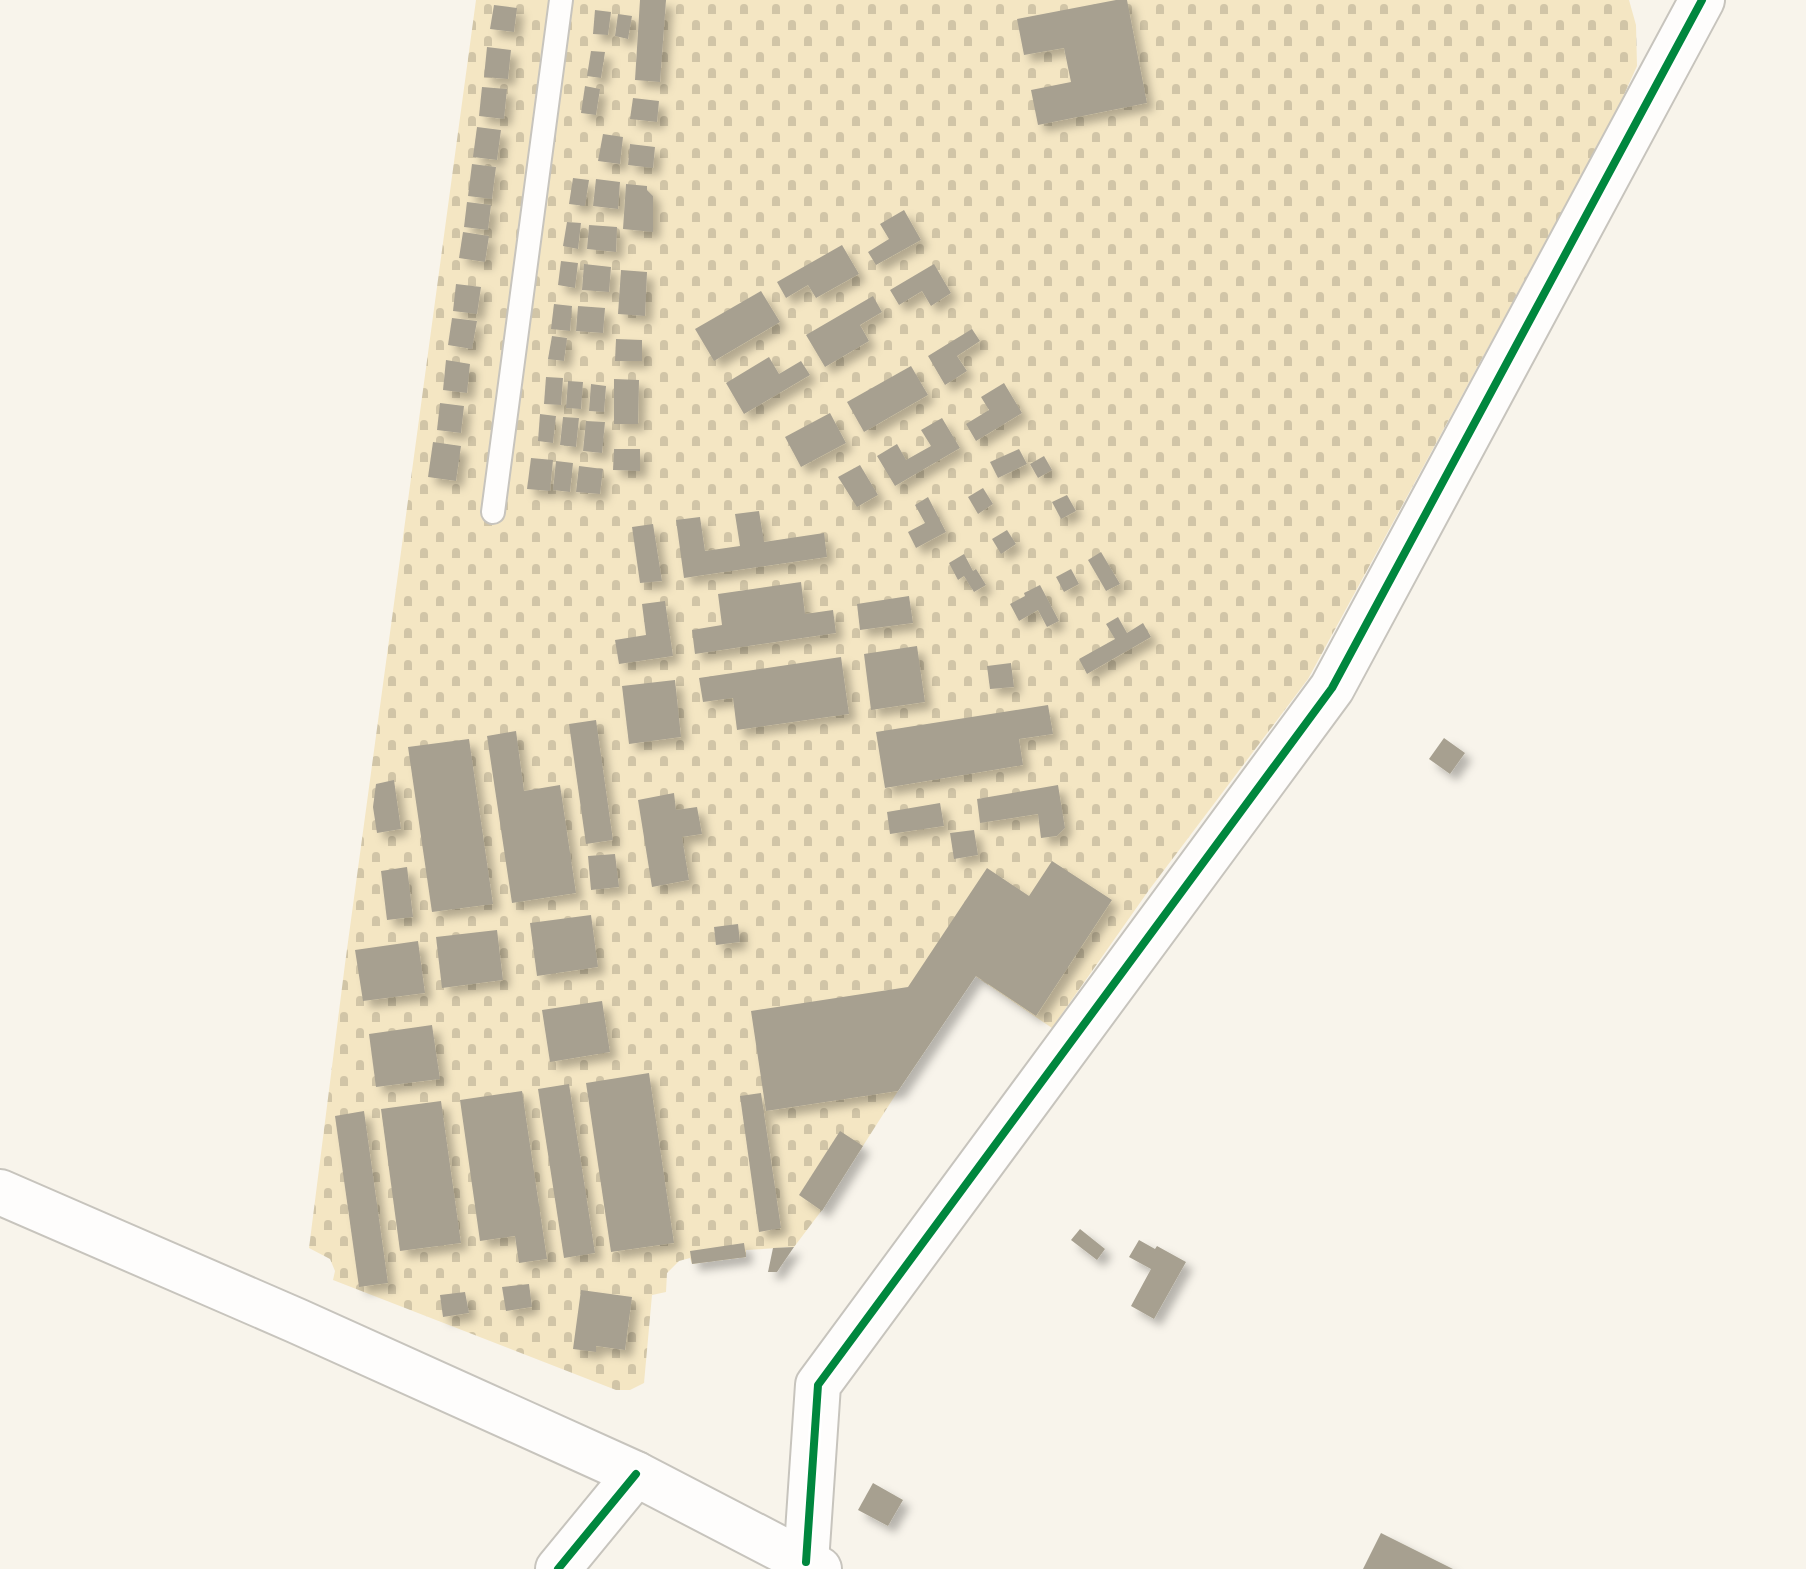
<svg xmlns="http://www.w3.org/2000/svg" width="1806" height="1569" viewBox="0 0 1806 1569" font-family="'Source Sans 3',sans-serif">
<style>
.cemetery{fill:url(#cemetery-stones)}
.building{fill:#a7a090;filter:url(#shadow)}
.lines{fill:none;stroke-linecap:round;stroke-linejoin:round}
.service-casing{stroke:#c7c4bd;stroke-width:26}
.minor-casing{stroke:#c7c4bd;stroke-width:48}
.secondary-casing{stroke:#c7c4bd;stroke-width:48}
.service{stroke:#fefdfc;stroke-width:22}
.minor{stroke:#fefdfc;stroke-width:44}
.secondary{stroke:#fefdfc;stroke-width:44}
.cycleway-casing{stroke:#fff;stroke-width:13}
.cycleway{stroke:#00873e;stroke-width:8}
</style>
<defs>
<pattern id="cemetery-stones" width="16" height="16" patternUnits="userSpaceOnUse" patternTransform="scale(2)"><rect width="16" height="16" fill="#f4e6c3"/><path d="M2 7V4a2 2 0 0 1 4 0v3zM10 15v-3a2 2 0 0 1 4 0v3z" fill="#d1c5a7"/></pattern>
<filter id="shadow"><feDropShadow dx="7" dy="7" stdDeviation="4" flood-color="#0004"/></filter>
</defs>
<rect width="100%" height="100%" fill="#f8f4eb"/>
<!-- cemetery -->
<polygon class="cemetery" points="476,0 1629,0 1636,25 1637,66 1618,108 1308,679 1149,890 1052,1028 975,976 898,1091 822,1210 794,1247 746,1250 746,1257 692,1264 690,1258 679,1261 667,1273 666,1292 652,1295 644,1383 630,1390 616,1390 333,1280 335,1271 330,1259 309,1248 345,964"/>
<!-- building -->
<g class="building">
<polygon points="640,0 666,0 660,82 635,80"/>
<polygon points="1116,0 1127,0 1147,103 1038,125 1031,90 1071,82 1064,48 1024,55 1017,19"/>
<polygon points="494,5 517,8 514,32 490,29"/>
<polygon points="595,10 611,12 608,35 593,34"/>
<polygon points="618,14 632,16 628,39 615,36"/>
<polygon points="487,47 511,50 508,79 484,77"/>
<polygon points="591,51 605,52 601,78 587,76"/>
<polygon points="585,86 600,89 596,115 581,113"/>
<polygon points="482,87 507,89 504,119 479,116"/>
<polygon points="633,98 659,101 657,122 630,119"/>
<polygon points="477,127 501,130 497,160 473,157"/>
<polygon points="603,134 623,137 620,164 598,161"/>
<polygon points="630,144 655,147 653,168 628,165"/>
<polygon points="472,164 496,167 492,199 468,196"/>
<polygon points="573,178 589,180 585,206 569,204"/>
<polygon points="596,179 620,182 618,209 593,206"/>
<polygon points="626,184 647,186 647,190 653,196 653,232 623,229"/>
<polygon points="467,202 491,205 488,230 464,227"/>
<polygon points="904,210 921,240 876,265 868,252 889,239 880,224"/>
<polygon points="567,222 581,223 578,249 563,246"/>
<polygon points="589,225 617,227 616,252 587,249"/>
<polygon points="463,232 489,236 485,262 459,258"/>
<polygon points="842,245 859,274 816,298 808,285 786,298 777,282"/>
<polygon points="561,261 578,263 575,288 558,285"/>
<polygon points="584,264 611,267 609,292 582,290"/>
<polygon points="934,264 951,293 931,306 922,291 899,305 890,290"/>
<polygon points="621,270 647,272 645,316 618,314"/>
<polygon points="456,284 481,287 477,314 453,311"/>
<polygon points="761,291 780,322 714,361 695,329"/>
<polygon points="873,296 882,312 860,325 869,341 825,367 806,335"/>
<polygon points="554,304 572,306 570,331 551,329"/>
<polygon points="578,306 605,308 603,333 576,331"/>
<polygon points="452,318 477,321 472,349 448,345"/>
<polygon points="972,329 980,341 957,356 967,371 945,385 928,356"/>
<polygon points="552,336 567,338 564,361 548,359"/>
<polygon points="616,339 642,340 642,361 615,361"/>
<polygon points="769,357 779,374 801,361 810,375 744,414 726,383"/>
<polygon points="446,360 470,364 467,393 443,390"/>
<polygon points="911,366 928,395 864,432 847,402"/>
<polygon points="546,377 563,378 561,405 544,404"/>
<polygon points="614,379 639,380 638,424 614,424"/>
<polygon points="568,381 583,382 581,409 566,408"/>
<polygon points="1004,383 1022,413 976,441 966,424 989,410 981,397"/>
<polygon points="591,384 606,386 604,412 589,411"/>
<polygon points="440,403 464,406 461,433 437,430"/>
<polygon points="830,413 846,443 801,467 785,437"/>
<polygon points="540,414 556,416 553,443 538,441"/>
<polygon points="563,417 579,418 576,447 560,445"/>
<polygon points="942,418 960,448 895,486 877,456 897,444 906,460 931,446 921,430"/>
<polygon points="586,421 605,422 602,453 583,451"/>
<polygon points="433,442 461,446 456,481 428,477"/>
<polygon points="614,449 640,449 640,471 613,470"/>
<polygon points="1019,449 1027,464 998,478 990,462"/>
<polygon points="1044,456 1052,470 1038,478 1030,464"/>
<polygon points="531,458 553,460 550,491 527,489"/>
<polygon points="556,461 573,463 570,492 553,490"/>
<polygon points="860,465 878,495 857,507 838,477"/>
<polygon points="579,466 603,469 600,494 576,492"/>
<polygon points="983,488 993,504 978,514 968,497"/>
<polygon points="1067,495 1076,511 1061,519 1052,502"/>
<polygon points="928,497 946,532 916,548 908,532 925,523 915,505"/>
<polygon points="759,511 764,542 824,533 827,557 684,578 676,520 700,517 705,551 740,546 735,514"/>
<polygon points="653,524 662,581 640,583 632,527"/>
<polygon points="1007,530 1016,544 1001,554 992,539"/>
<polygon points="1101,552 1120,584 1106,591 1088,560"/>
<polygon points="964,554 973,571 976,569 986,585 974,592 964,576 958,580 949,563"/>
<polygon points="1071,569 1079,584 1064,592 1056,577"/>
<polygon points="801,582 805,614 833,610 836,633 695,654 692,630 722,625 718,594"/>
<polygon points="1040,585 1059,621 1047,627 1038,610 1019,621 1010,604 1025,596 1024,593"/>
<polygon points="909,596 913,623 860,630 857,604"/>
<polygon points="665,601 673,656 619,664 615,640 646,635 642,604"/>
<polygon points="1118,617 1127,633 1143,623 1151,637 1087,674 1079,659 1115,639 1106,624"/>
<polygon points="917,646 925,702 871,710 864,654"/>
<polygon points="841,657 849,714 737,730 733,698 703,702 699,678"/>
<polygon points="1011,663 1014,687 990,689 987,666"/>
<polygon points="675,680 681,737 629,744 622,686"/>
<polygon points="1048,705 1053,734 1019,739 1023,765 885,788 876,732"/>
<polygon points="596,720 613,840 586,844 569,724"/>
<polygon points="516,731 524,791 560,785 576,893 512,903 487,736"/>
<polygon points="1444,738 1465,753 1450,774 1429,759"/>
<polygon points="469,739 493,904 432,912 408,747"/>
<polygon points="394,780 401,829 377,833 373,807 376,784"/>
<polygon points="1058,785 1065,828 1057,836 1041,838 1038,814 980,823 977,799"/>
<polygon points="674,793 676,810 697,807 702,834 682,837 689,880 652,887 638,800"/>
<polygon points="940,803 944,826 890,834 887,812"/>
<polygon points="974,830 978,855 954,859 950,833"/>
<polygon points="615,854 619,887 591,890 588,856"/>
<polygon points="1052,861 1112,900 1036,1016 976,976 898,1091 766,1111 751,1011 908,987 987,868 1029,896"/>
<polygon points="407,867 413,917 387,920 381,871"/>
<polygon points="591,915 598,967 537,976 530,923"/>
<polygon points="738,924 740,942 716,945 714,927"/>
<polygon points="497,930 503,980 442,988 436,937"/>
<polygon points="418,941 425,993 363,1001 355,950"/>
<polygon points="602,1001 610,1052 550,1062 542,1010"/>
<polygon points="432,1025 440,1079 376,1087 369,1034"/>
<polygon points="649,1073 674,1243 611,1252 586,1083"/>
<polygon points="569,1084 595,1253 564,1258 538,1089"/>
<polygon points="522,1091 547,1259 519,1263 515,1236 480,1241 460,1100"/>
<polygon points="761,1093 781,1228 759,1232 740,1096"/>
<polygon points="441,1101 461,1243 400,1251 381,1109"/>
<polygon points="364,1111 388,1283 359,1287 335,1116"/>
<polygon points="840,1131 863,1146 822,1211 799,1195"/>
<polygon points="1080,1229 1105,1249 1097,1260 1071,1240"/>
<polygon points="1139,1240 1155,1249 1157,1246 1186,1262 1154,1319 1131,1306 1151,1269 1129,1257"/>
<polygon points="744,1243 746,1257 692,1264 690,1251"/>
<polygon points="794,1247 777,1272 768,1272 773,1248"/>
<polygon points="529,1284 532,1307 506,1311 502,1287"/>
<polygon points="581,1290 632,1297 625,1350 596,1346 596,1352 573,1349"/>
<polygon points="465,1292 469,1313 443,1317 440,1295"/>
<polygon points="873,1483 903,1500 888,1526 858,1510"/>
<polygon points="1381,1533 1453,1569 1363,1569"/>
</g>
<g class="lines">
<!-- service casing -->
<g class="service-casing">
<polyline id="service" points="493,512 561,0"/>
</g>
<!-- minor casing -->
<g class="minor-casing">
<g id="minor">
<polyline points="806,1562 818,1385 1332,688 1702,0"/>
<polyline points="558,1569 636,1474"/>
</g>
</g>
<!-- secondary casing -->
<g class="secondary-casing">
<polyline id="secondary" points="0,1192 297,1321 636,1474 819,1569"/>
</g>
<!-- service -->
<use href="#service" class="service"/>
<!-- minor -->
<use href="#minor" class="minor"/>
<!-- secondary -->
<use href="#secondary" class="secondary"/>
<!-- cycleway casing -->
<g class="cycleway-casing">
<g id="cycleway">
<polyline points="806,1562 818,1385 1332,688 1702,0"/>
<polyline points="558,1569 636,1474"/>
</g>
</g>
<!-- cycleway -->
<use href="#cycleway" class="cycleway"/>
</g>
</svg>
